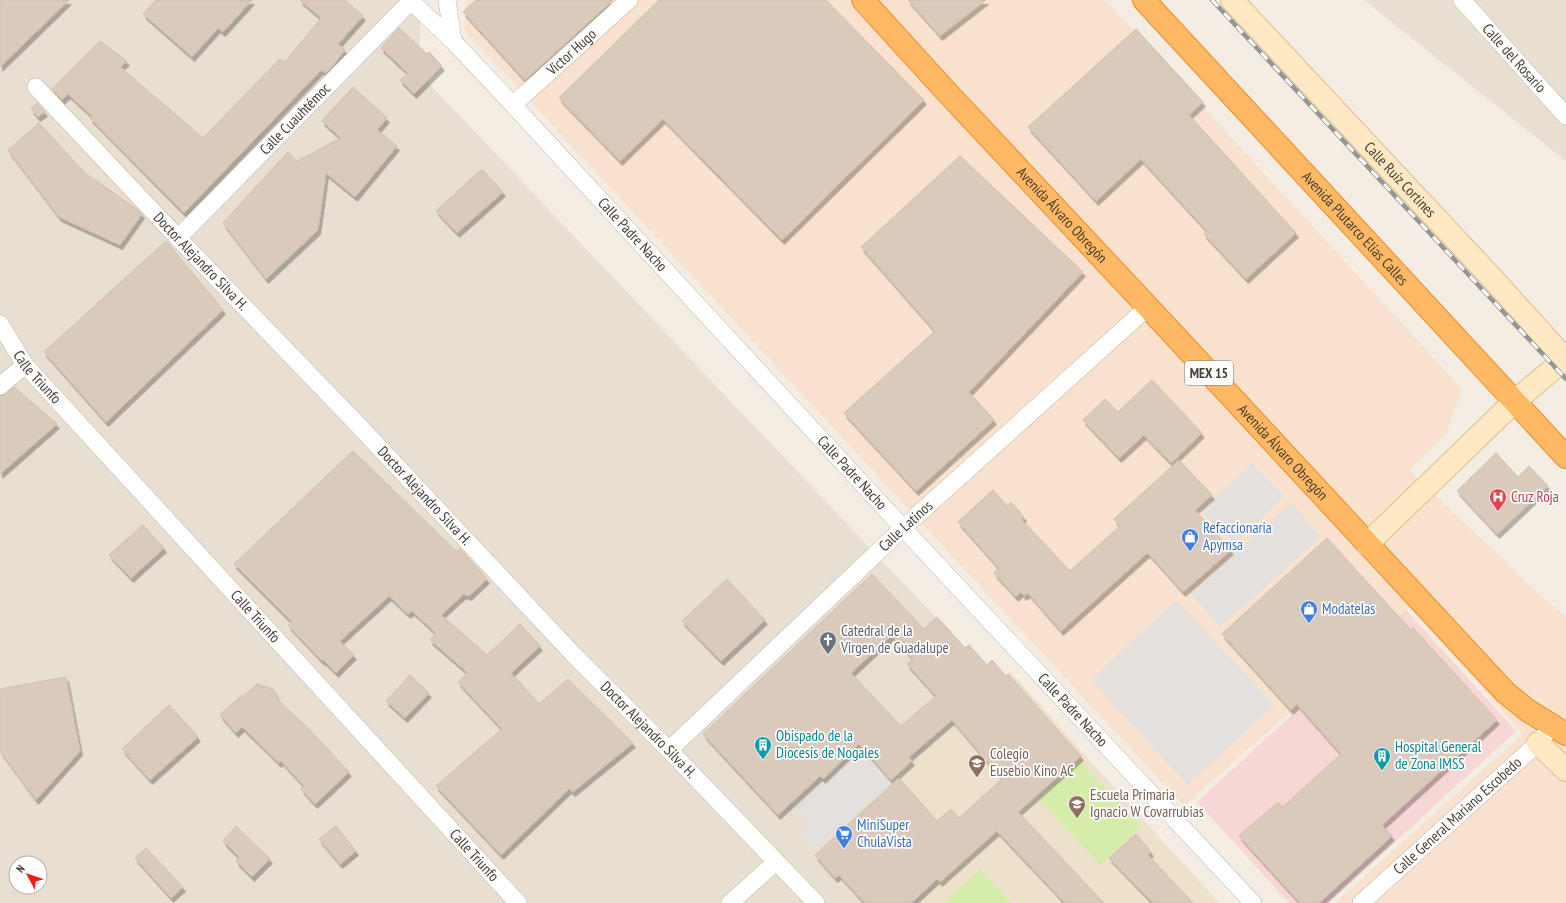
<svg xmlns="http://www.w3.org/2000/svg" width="1566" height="903" viewBox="0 0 1566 903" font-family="'PT Sans Narrow',sans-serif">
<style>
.residential{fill:#e8ded2;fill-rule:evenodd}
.commercial{fill:#f8e1cd}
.education{fill:#eee1cc}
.medical{fill:#f6d7d6}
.green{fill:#d6eca9}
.parking{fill:#e4e0dd}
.building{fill:#d9cabb;stroke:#d2beab;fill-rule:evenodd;filter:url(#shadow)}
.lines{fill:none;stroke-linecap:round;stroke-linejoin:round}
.street-casing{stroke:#c3b7a9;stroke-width:18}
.secondary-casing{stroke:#dbbf91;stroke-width:24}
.highway-casing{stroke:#eb8c27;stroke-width:24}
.street{stroke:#fff;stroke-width:17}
.secondary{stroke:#ffe9c3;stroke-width:22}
.highway{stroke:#ffb964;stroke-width:22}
.rail-casing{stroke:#959595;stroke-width:4.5}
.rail{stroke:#fff;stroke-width:3;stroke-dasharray:9;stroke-linecap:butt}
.labels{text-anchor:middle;stroke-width:3.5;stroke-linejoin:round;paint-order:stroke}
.shield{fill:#fff;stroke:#7e7770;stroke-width:1}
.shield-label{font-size:14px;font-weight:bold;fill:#463d33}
.street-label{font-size:15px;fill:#463d33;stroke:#fff}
.health-label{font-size:15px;fill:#be3a42;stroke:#fff;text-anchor:start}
.shop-label{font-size:15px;fill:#366cbe;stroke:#fff;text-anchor:start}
.worship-label{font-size:15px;fill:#5b616d;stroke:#fff;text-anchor:start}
.culture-label{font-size:15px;fill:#0d838f;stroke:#fff;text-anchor:start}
.education-label{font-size:15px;fill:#785e54;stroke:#fff;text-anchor:start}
</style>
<defs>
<filter id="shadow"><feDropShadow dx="2.5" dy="4.5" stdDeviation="0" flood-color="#0004"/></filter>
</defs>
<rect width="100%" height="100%" fill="#f4ede4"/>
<!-- residential -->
<g class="residential">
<path d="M0,0H421L419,73L1207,903H0ZM16,863H40V887H16Z"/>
<polygon points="1364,0 1566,0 1566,161"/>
</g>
<!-- commercial -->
<polygon class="commercial" points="465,0 1105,0 1462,389 1446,433 1409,470 1541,596 1566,616 1566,903 1335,903 1523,734 1409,607 1294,718 1289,713 1184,806 465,31"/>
<!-- education -->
<polygon class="education" points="1010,671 1084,754 1219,903 920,903 939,884 914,855 917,851 872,801"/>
<!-- medical -->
<polygon class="medical" points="1406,610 1516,731 1329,903 1289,903 1197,802"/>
<!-- green -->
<g class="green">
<polygon points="1080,761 1141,826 1100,865 1039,800"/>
<polygon points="980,869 1011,903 943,903"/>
</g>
<!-- parking -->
<g class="parking">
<polygon points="1252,463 1284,496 1234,545 1202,511"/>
<polygon points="1291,503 1321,537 1220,627 1190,593"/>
<polygon points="1176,600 1274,705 1188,785 1091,680"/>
<polygon points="860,751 891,782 815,850 799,834 809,824 796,810"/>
</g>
<!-- building -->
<g class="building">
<polygon points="0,0 69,0 0,67"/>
<polygon points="156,0 252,0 223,32 218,28 192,57 143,14"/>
<polygon points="300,0 345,0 363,16 338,44 345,50 330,69 326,73 321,70 184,213 90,118 92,116 68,94 62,100 52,89 100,41 127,61 120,67 203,138 280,59 285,62 321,18"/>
<polygon points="476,0 613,0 525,80 463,12"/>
<polygon points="659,0 826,0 924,100 782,240 663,119 620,161 559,98"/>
<polygon points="908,0 986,0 940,36"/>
<polygon points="399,28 427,54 429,52 442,66 414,94 400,80 408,73 381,48"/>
<polygon points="1136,29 1203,102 1189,115 1296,233 1246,279 1204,234 1207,231 1141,159 1096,201 1028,127"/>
<polygon points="353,87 387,118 377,130 397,146 355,197 326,173 318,230 266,279 223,223 288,152 297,161 341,138 322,121"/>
<polygon points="37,103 45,112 38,117 31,109"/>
<polygon points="39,123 85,173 138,210 142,214 120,245 59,217 8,150"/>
<polygon points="960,156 1083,272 969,392 994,420 916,491 844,413 935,331 861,247"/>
<polygon points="482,169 503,192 457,233 436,211"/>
<polygon points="166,241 223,310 106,422 44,352"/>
<polygon points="1152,380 1202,433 1171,463 1144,435 1119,458 1083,420 1105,399 1118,412"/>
<polygon points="14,387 57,424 0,474 0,396 6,394"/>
<polygon points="353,451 457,552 460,549 487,579 469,596 464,594 441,615 487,655 520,624 540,646 511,673 539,704 568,679 633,743 573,792 569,789 501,855 436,786 502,729 458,682 468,673 430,640 436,633 412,611 408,614 389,596 340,641 354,655 336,673 323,660 322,661 288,625 292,622 234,564"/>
<polygon points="1496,453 1518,477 1529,466 1548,486 1497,534 1457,491"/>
<polygon points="1179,460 1212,495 1195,510 1231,550 1183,592 1148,553 1146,554 1061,631 1028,593 1024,596 1021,592 1016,597 994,573 999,568 958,522 993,490 1007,506 1011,502 1024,517 1022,520 1070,571 1120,526 1114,519"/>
<polygon points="143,525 164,548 131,578 109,555"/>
<polygon points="1327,538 1411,630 1413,628 1497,720 1382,825 1392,836 1319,903 1300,903 1239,836 1278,802 1283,807 1341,754 1297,704 1291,710 1222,634"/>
<path d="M872,574L924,629L937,617L965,648L969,645L987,665L992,660L1006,676L1008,674L1081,756L1018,812L1104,903H1065L997,831L940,882L937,879L911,903H865L839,875L835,878L815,855L899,778L937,821L951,809L959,818L1002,779L952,720L909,757L912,761L891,780L859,744L823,779L820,776L778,815L703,734ZM892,635L913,659L907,664L936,696L901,726L851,673Z"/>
<polygon points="727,579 765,620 721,661 682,621"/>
<polygon points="410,675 429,693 405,718 386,701"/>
<polygon points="66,677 80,751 36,800 0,751 0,689"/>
<polygon points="257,684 273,689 278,700 310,730 349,772 315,804 301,789 304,786 281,761 279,763 242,727 236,733 220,715 242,695 243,697"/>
<polygon points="169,705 198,737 150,780 122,749"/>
<polygon points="236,826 270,859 252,877 236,861 239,857 223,841"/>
<polygon points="336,826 356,851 340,864 319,839"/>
<polygon points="1136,834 1151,852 1148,855 1193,903 1153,903 1109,858"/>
<polygon points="146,848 183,887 171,898 135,858"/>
</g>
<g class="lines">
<!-- street casing -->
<g class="street-casing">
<g id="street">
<polyline points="447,0 453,41"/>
<path id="s1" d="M1462,0L1566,116"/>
<path id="s2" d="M411,1L453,41L513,105L903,528L1253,903"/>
<path id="s3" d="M36,87L178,238L360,427L573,654L669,750L816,903"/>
<path id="s4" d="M513,105L629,0"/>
<path id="s5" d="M178,238L412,0"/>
<path id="s6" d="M0,324L25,365L518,903"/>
<polyline points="0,386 25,365"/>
<path id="s7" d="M669,750L903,528L1148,307"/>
<polyline points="730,903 776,862"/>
<path id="s8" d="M1361,903L1538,743L1552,726"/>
</g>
</g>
<!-- secondary casing -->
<g class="secondary-casing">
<g id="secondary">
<path id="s9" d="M1232,0L1492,278L1566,360"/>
<polyline points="1367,544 1514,402 1565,359"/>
<polyline points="1538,743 1566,770"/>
</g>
</g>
<!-- highway casing -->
<g class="highway-casing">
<g id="highway">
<path id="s10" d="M863,0L943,88L1175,336L1505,692L1527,710L1566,734"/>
<path id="s11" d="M1144,0L1566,457"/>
</g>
</g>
<!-- street -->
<use href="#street" class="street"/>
<!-- secondary -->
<use href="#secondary" class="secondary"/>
<!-- highway -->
<use href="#highway" class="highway"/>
<!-- rail casing -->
<g class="rail-casing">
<polyline id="rail" points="1212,0 1566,379"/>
</g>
<!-- rail -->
<use href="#rail" class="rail"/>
</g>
<!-- icons -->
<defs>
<g id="hospital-pin" transform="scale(0.9)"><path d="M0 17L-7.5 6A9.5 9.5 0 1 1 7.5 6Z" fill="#e0444e" stroke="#fff"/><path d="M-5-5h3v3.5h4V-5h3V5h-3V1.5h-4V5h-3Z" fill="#fff"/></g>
<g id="shop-pin" transform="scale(0.9)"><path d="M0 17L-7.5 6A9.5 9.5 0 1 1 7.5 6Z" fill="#3f7fe0" stroke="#fff"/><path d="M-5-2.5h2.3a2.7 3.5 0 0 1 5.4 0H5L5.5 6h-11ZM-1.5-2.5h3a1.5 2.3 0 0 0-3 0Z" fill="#fff"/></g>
<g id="church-pin" transform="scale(0.9)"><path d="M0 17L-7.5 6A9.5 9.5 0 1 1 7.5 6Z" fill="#6b7280" stroke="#fff"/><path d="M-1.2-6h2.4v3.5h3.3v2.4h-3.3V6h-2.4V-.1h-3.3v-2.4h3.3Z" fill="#fff"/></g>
<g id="building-pin" transform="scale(0.9)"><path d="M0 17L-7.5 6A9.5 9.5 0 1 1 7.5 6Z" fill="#0f9aa8" stroke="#fff"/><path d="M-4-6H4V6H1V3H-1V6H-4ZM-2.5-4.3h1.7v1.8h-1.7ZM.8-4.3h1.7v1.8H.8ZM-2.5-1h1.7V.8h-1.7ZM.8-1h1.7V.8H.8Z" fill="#fff"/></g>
<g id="school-pin" transform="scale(0.9)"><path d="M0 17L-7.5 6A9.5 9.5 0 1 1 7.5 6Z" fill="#8d6e63" stroke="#fff"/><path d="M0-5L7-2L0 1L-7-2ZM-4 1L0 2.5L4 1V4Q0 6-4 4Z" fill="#fff"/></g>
<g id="supermarket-pin" transform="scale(0.9)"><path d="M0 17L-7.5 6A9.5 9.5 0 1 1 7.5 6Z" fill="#3f7fe0" stroke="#fff"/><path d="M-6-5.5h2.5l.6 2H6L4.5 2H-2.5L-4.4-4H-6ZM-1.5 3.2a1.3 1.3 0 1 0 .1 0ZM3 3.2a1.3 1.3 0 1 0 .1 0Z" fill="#fff"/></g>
</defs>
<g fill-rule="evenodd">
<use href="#hospital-pin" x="1498" y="497"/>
<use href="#shop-pin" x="1190" y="537"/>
<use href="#shop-pin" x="1309" y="609"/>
<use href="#church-pin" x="828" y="640"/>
<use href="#building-pin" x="763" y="745"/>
<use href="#building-pin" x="1382" y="756"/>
<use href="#school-pin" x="977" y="763"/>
<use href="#school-pin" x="1077" y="804"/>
<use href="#supermarket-pin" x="844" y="834"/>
</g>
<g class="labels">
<!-- shield labels -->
<rect class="shield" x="1185" y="361" width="48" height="24" rx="3"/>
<g class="shield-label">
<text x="1209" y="378">MEX 15</text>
</g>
<!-- street labels -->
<g class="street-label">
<text dy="5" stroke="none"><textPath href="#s4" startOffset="79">Víctor Hugo</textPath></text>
<text dy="5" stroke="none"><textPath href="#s1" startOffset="78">Calle del Rosario</textPath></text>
<text dy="5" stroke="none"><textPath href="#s5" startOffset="167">Calle Cuauhtémoc</textPath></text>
<text dy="5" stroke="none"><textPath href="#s9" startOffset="246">Calle Ruíz Cortines</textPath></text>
<text dy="5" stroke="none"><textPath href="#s10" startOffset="293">Avenida Álvaro Obregón</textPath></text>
<text dy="5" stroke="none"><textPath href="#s11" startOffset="311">Avenida Plutarco Elías Calles</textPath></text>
<text dy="5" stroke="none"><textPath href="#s2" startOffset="322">Calle Padre Nacho</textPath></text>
<text dy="5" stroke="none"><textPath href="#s3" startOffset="240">Doctor Alejandro Silva H.</textPath></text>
<text dy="5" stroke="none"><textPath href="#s6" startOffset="65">Calle Triunfo</textPath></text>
<text dy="5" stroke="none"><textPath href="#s10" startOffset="617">Avenida Álvaro Obregón</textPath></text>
<text dy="5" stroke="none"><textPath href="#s2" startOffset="646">Calle Padre Nacho</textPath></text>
<text dy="5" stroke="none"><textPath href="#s3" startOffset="564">Doctor Alejandro Silva H.</textPath></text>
<text dy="5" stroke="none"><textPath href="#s7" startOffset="326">Calle Latinos</textPath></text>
<text dy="5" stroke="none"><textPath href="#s6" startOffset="389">Calle Triunfo</textPath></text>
<text dy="5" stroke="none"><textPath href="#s2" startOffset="970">Calle Padre Nacho</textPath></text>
<text dy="5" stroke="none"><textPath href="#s3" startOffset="888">Doctor Alejandro Silva H.</textPath></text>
<text dy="5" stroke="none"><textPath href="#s8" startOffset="130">Calle General Mariano Escobedo</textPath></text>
<text dy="5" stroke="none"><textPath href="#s6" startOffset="713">Calle Triunfo</textPath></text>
</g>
<!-- health labels -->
<g class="health-label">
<text x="1511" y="502">Cruz Roja</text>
</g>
<!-- shop labels -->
<g class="shop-label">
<text x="1203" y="533">Refaccionaria<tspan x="1203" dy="17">Apymsa</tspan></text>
<text x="1322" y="614">Modatelas</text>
<text x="857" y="830">MiniSuper<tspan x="857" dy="17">ChulaVista</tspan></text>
</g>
<!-- worship labels -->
<g class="worship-label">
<text x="841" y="636">Catedral de la<tspan x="841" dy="17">Virgen de Guadalupe</tspan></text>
</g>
<!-- culture labels -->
<g class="culture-label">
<text x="776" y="741">Obispado de la<tspan x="776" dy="17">Diocesis de Nogales</tspan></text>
<text x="1395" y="752">Hospital General<tspan x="1395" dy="17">de Zona IMSS</tspan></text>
</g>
<!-- education labels -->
<g class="education-label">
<text x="990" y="759">Colegio<tspan x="990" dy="17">Eusebio Kino AC</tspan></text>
<text x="1090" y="800">Escuela Primaria<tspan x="1090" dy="17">Ignacio W Covarrubias</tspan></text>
</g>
</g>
<!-- north arrow -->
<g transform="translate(28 875) rotate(310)"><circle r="19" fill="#ffffff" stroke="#b5b1ad"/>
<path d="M0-3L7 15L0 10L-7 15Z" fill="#ff1810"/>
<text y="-6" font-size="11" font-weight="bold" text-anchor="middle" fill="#463d33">N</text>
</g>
</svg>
